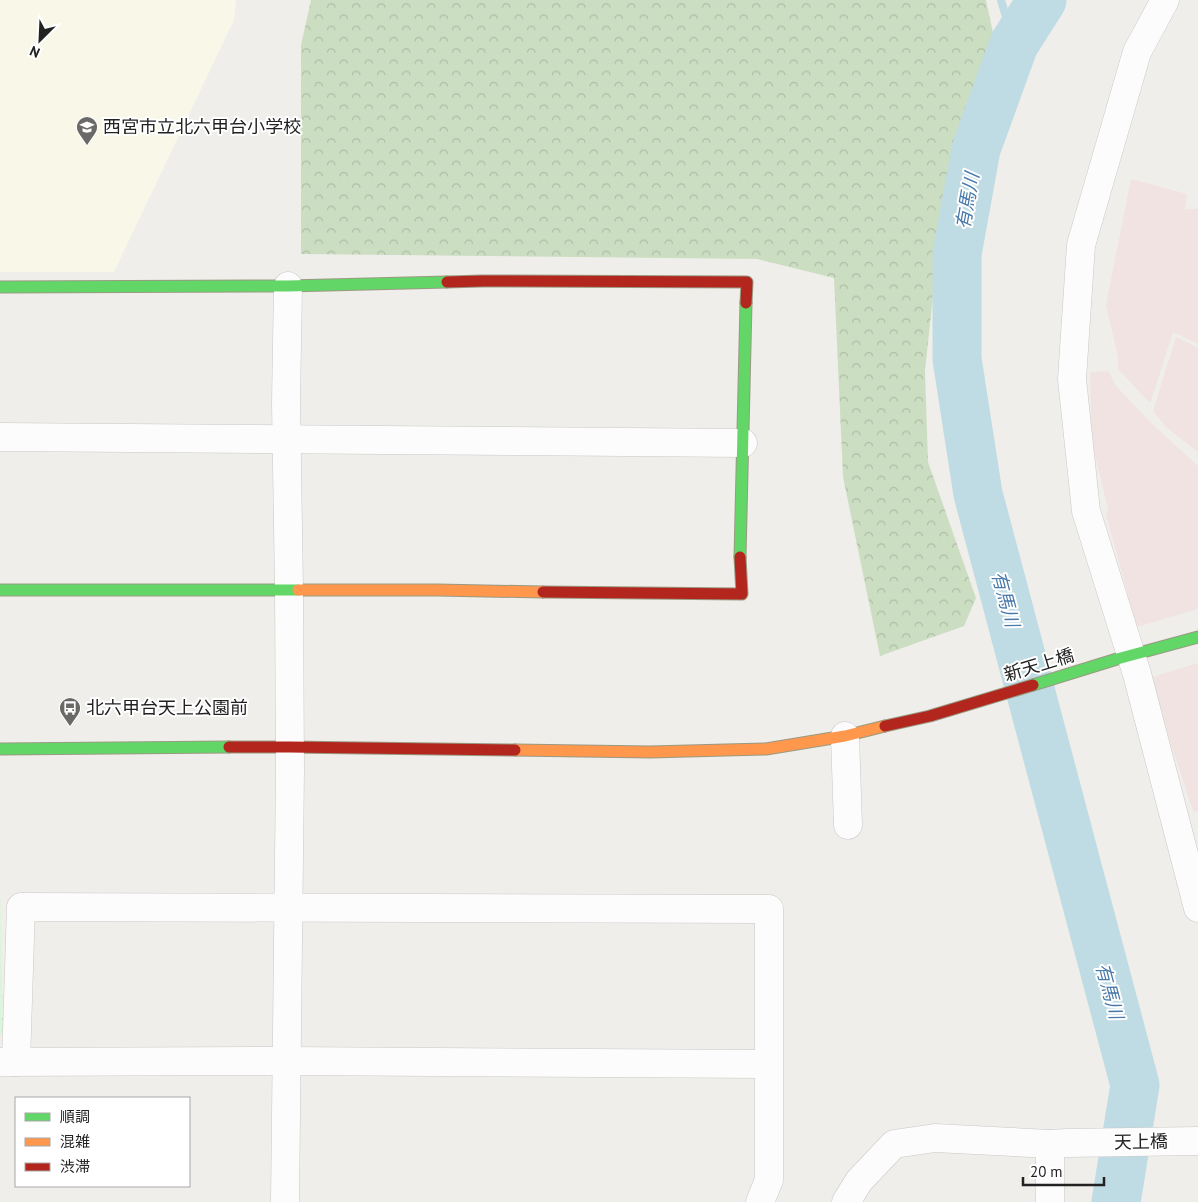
<svg xmlns="http://www.w3.org/2000/svg" width="1198" height="1202" viewBox="0 0 1198 1202" font-family="'PT Sans','Noto Sans JP',sans-serif">
<style>
.commercial{fill:#f1e3e1}
.education{fill:#f8f7e8}
.forest{fill:url(#forest-crowns)}
.park{fill:url(#park-crowns)}
.lines{fill:none;stroke-linecap:round;stroke-linejoin:round}
.stream{stroke:#bfdbe3;stroke-width:8}
.river{stroke:#bfdbe3;stroke-width:49}
.street-casing{stroke:#c9c8c7;stroke-width:29}
.fast-casing{stroke:#999a82;stroke-width:13}
.slow-casing{stroke:#999a82;stroke-width:13}
.jam-casing{stroke:#999a82;stroke-width:13}
.street{stroke:#fdfcfc;stroke-width:28}
.fast{stroke:#63d668;stroke-width:11}
.slow{stroke:#ff974d;stroke-width:11}
.jam{stroke:#b3261e;stroke-width:11}
.labels{text-anchor:middle;stroke-width:4;stroke-linejoin:round;paint-order:stroke}
.poi-label{font-size:18px;fill:#222;stroke:#fff;text-anchor:start}
.street-label{font-size:18px;fill:#222;stroke:#fff}
.water-label{font-size:19px;font-style:italic;fill:#4a7aab;stroke:#fff}
</style>
<defs>
<pattern id="forest-crowns" width="20" height="18" patternUnits="userSpaceOnUse" patternTransform="scale(1.25)"><rect width="20" height="18" fill="#cbdec1"/><path d="M2 6a3 3 0 1 1 6 0M12 15a3 3 0 1 1 6 0" fill="none" stroke="#aebea6"/></pattern>
<pattern id="park-crowns" width="20" height="18" patternUnits="userSpaceOnUse" patternTransform="scale(1.25)"><rect width="20" height="18" fill="#daf5da"/><path d="M2 6a3 3 0 1 1 6 0M12 15a3 3 0 1 1 6 0" fill="none" stroke="#bbd2bb"/></pattern>
</defs>
<rect width="100%" height="100%" fill="#f0eeeb"/>
<!-- commercial -->
<g class="commercial">
<polygon points="1131,179 1187,194 1185,209 1198,209 1198,344 1173,332 1151,401 1149,402 1118,369 1118,357 1106,305"/>
<polygon points="1176,337 1198,348 1198,452 1166,427 1153,411"/>
<polygon points="1108,371 1116,386 1150,422 1198,466 1198,609 1137,627 1106,515 1108,509 1094,451 1091,417 1090,372"/>
<polygon points="1198,663 1198,811 1194,812 1190,802 1169,738 1152,677"/>
</g>
<!-- education -->
<polygon class="education" points="0,0 236,0 234,20 114,272 0,272"/>
<!-- forest -->
<polygon class="forest" points="311,0 986,0 993,33 934,286 925,371 928,462 976,598 964,626 880,656 843,477 834,278 757,259 301,254 301,45"/>
<!-- park -->
<polygon class="park" points="0,883 3,1031 0,1035"/>
<g class="lines">
<!-- stream -->
<polyline class="stream" points="1001,0 1014,44"/>
<!-- river -->
<polyline class="river" points="1042,0 1014,44 976,149 957,254 957,359 978,494 1135,1085 1116,1202"/>
<!-- street casing -->
<g class="street-casing">
<g id="street">
<polyline points="1165,0 1137,52 1081,245 1072,379 1086,511 1137,674 1198,908"/>
<polyline points="0,437 743,443"/>
<polyline points="845,736 848,825"/>
<polyline points="0,1062 287,1061 768,1064"/>
<polyline points="16,1062 21,907 769,909 769,1180 760,1202"/>
<polyline points="285,1202 290,770 289,590 286,402 288,286"/>
<polyline points="846,1202 859,1181 894,1144 935,1138 1050,1144 1067,1143 1198,1141"/>
<polyline points="1050,1202 1050,1144"/>
</g>
</g>
<!-- fast casing -->
<g class="fast-casing">
<g id="fast">
<polyline points="0,287 288,286 447,282"/>
<polyline points="740,557 746,303"/>
<polyline points="0,590 298,590"/>
<polyline points="1033,685 1117,659 1198,637"/>
<polyline points="0,749 229,747"/>
</g>
</g>
<!-- slow casing -->
<g class="slow-casing">
<g id="slow">
<polyline points="298,590 437,590 543,592"/>
<polyline points="515,750 650,752 766,749 845,736 885,726"/>
</g>
</g>
<!-- jam casing -->
<g class="jam-casing">
<g id="jam">
<polyline points="447,282 482,281 747,282 746,303"/>
<polyline points="543,592 742,594 740,557"/>
<polyline points="885,726 930,716 1033,685"/>
<polyline points="229,747 289,747 515,750"/>
</g>
</g>
<!-- street -->
<use href="#street" class="street"/>
<!-- fast -->
<use href="#fast" class="fast"/>
<!-- slow -->
<use href="#slow" class="slow"/>
<!-- jam -->
<use href="#jam" class="jam"/>
</g>
<!-- icons -->
<defs>
<g id="school-pin" transform="scale(1.125)"><path d="M0 17L-7.5 6A9.5 9.5 0 1 1 7.5 6Z" fill="#6a6968" stroke="#fff"/><path d="M0-5L7-2L0 1L-7-2ZM-4 1L0 2.5L4 1V4Q0 6-4 4Z" fill="#fff"/></g>
<g id="bus-pin" transform="scale(1.125)"><path d="M0 17L-7.5 6A9.5 9.5 0 1 1 7.5 6Z" fill="#6a6968" stroke="#fff"/><path d="M-5-6H5V4H4V6H2V4H-2V6H-4V4H-5ZM-3.5-4V0h7V-4ZM-3.5 1.2v1.5H-2V1.2ZM2 1.2v1.5H3.5V1.2Z" fill="#fff"/></g>
</defs>
<g fill-rule="evenodd">
<use href="#school-pin" x="87" y="127"/>
<use href="#bus-pin" x="70" y="708"/>
</g>
<g class="labels">
<!-- poi labels -->
<g class="poi-label">
<text x="103" y="133">西宮市立北六甲台小学校</text>
<text x="86" y="714">北六甲台天上公園前</text>
</g>
<!-- street labels -->
<g class="street-label">
<text transform="translate(1039 665) rotate(-17)" y="6">新天上橋</text>
<text transform="translate(1141 1142) rotate(-1)" y="6">天上橋</text>
</g>
<!-- water labels -->
<g class="water-label">
<text transform="translate(967 201) rotate(-80)" y="7">有馬川</text>
<text transform="translate(1006 599) rotate(75)" y="7">有馬川</text>
<text transform="translate(1110 991) rotate(75)" y="7">有馬川</text>
</g>
</g>
<!-- legend -->
<rect x="15" y="1097" width="175" height="90" fill="#ffffff" stroke="#a7a7a7"/>
<rect x="25" y="1113" width="25" height="8" fill="#63d668" stroke="#a7a7a7"/>
<text x="60" y="1122" font-size="15" fill="#222222">順調</text>
<rect x="25" y="1138" width="25" height="8" fill="#ff974d" stroke="#a7a7a7"/>
<text x="60" y="1147" font-size="15" fill="#222222">混雑</text>
<rect x="25" y="1163" width="25" height="8" fill="#b3261e" stroke="#a7a7a7"/>
<text x="60" y="1172" font-size="15" fill="#222222">渋滞</text>
<!-- north arrow -->
<g transform="translate(40 40) rotate(204)" stroke="#ffffff" stroke-width="4" paint-order="stroke">
<path d="M0-4L9 19L0 12L-9 19Z" fill="#222222"/>
<text y="-8" font-size="14" font-weight="bold" text-anchor="middle" fill="#222222">N</text>
</g>
<!-- scale -->
<path d="M1023 1177v8h81v-8" fill="none" stroke="#222222" stroke-width="2.5"/>
<text x="1030" y="1177" font-size="15" fill="#222222" stroke="#ffffff" stroke-width="4" paint-order="stroke">20 m</text>
</svg>
